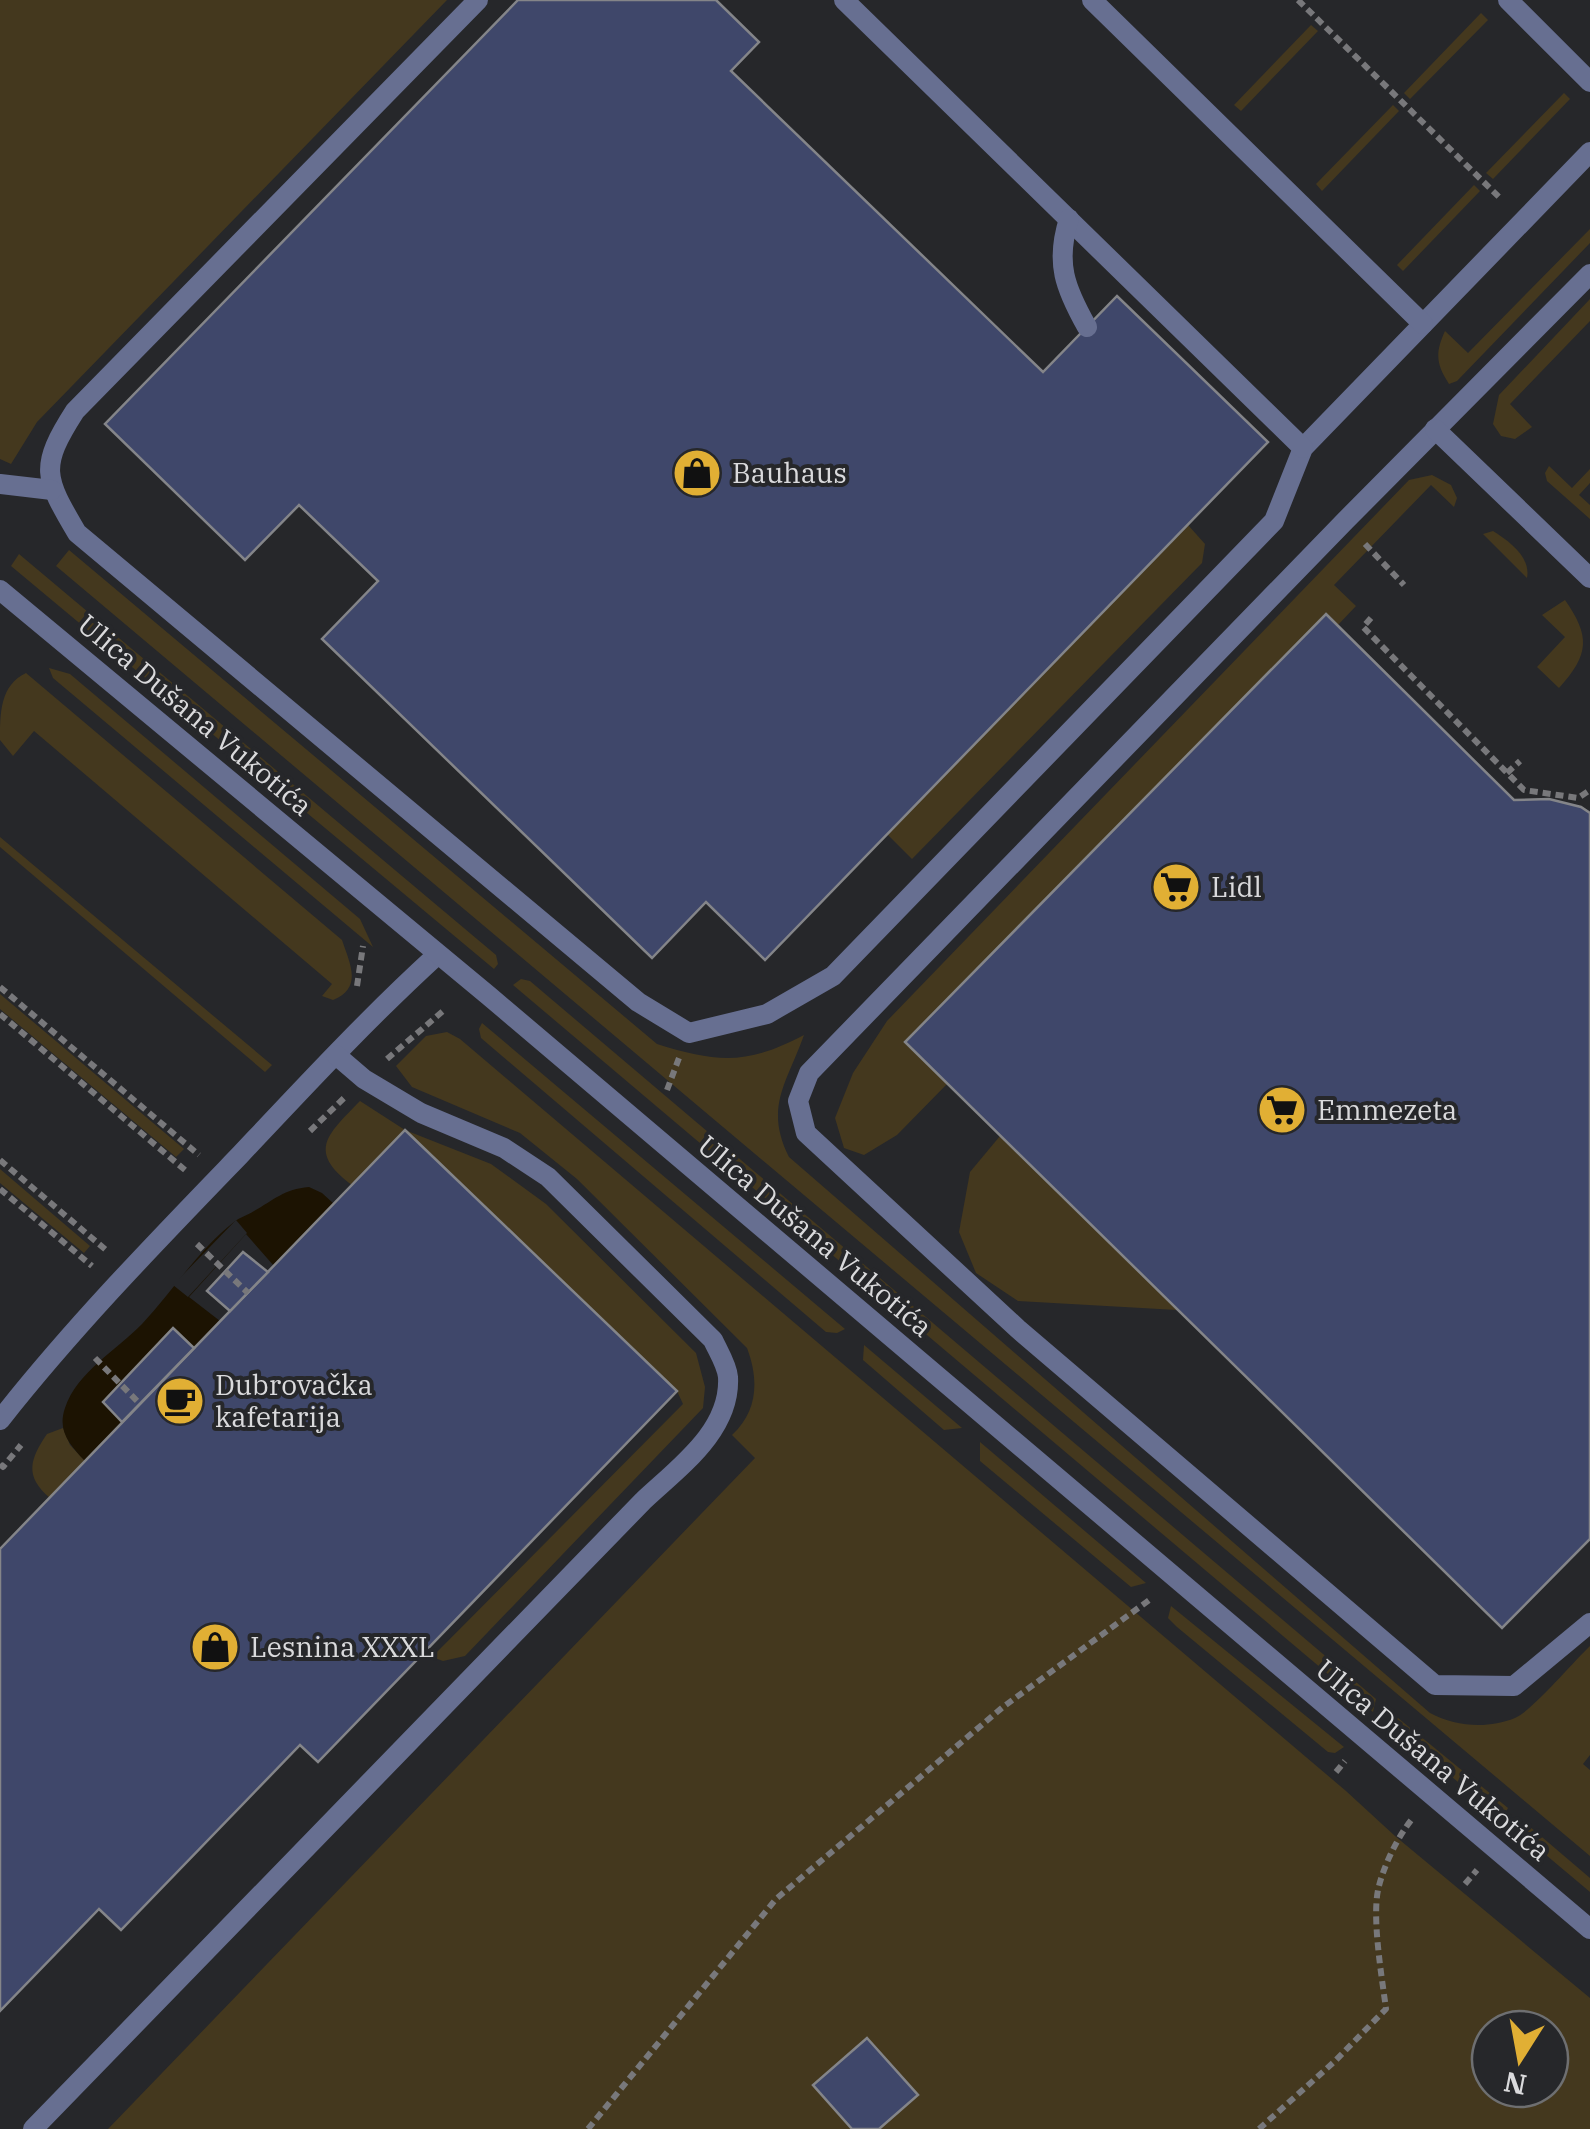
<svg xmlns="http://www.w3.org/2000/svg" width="1590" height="2129" viewBox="0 0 1590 2129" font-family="'IBM Plex Serif',serif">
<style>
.green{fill:#44381e;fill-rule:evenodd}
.water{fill:#1c1302}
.pier{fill:#26272a}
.building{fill:#3f476a;stroke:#848589;stroke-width:2.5}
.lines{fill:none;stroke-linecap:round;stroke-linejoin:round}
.path{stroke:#78787b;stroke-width:6;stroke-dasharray:8 5;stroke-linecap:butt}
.lane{stroke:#676f91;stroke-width:20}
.street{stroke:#676f91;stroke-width:20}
.labels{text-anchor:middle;stroke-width:8;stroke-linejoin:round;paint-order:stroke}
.poi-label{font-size:28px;fill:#dadadc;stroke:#26272a;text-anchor:start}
.street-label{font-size:28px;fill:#dadadc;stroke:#26272a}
</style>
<rect width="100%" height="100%" fill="#26272a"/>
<!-- green -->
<g class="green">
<polygon points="0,0 447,0 37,422 11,464 0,459"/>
<polygon points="1481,13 1488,20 1410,99 1404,93"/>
<polygon points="1311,25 1318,31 1241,111 1234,105"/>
<polygon points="1564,93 1570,99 1493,179 1486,173"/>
<polygon points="1393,105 1399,111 1322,191 1316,184"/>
<polygon points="1474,185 1480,191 1403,271 1397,265"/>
<path d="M1590,229V243L1457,381L1449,384C1436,364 1435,353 1445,331L1468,353Z"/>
<polygon points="1590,299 1590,321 1510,404 1532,427 1515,439 1501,436 1493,424 1499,395"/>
<polygon points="1549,466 1572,488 1590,469 1590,483 1579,495 1590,505 1590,519 1547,481 1545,473"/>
<polygon points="1432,475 1451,485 1457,498 1454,507 1431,485 1334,585 1356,606 1337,626 1325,615 905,1041 947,1084 897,1135 864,1155 844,1148 835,1118 853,1073 887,1021 1409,480"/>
<polygon points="1188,525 1205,544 1202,563 912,859 887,834"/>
<path d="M1493,531C1509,541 1531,557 1527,578L1483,534Z"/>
<path d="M69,550L657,1044C718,1063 747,1065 804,1035C787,1083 764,1107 789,1157L1430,1713C1456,1727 1488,1729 1515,1718C1532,1711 1574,1661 1590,1646V1755L1583,1764L1590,1770V1856L56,566Z"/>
<polygon points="19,554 496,955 498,964 494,969 11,566"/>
<path d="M1565,600C1590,636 1590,654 1559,688L1537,667L1565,637L1542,615Z"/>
<polygon points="49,668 70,674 360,919 373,947 53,678"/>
<path d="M26,673L342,940C350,964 363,988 333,1000L322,996L332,984L34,731L13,756L0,740C0,714 0,685 26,673Z"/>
<polygon points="0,837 272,1065 265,1072 0,847"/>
<polygon points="521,979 530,981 1376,1699 1373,1712 513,985"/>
<polygon points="0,994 184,1149 176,1157 0,1009"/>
<polygon points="482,1023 845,1329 837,1333 826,1332 481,1038 479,1029"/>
<path d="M447,1032L460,1039L1346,1791L1395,1836L1590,1998V2129H108L755,1458L732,1435C758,1411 759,1380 747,1348L577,1179L520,1133L412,1087L396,1066L426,1036ZM1490,2029H1550V2089H1490Z"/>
<path d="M360,1101L405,1130L491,1164L546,1204L696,1353L705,1387L703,1408L465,1656L443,1661L432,1657L683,1404L677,1391L406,1131L352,1185C306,1151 328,1134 360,1101Z"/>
<polygon points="1000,1136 1177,1310 1018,1301 976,1273 959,1232 970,1172"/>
<polygon points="0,1169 90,1246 84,1253 0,1183"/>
<polygon points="864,1345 962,1428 944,1430 863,1360"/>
<path d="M63,1428L70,1445L85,1461L50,1498C24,1476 30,1459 47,1434Z"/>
<polygon points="980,1442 1146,1583 1131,1587 980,1461"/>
<polygon points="1171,1606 1344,1747 1335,1753 1328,1752 1177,1627 1168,1618"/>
<polygon points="1398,1718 1508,1808 1502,1819 1389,1724"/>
<polygon points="1529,1826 1590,1878 1590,1892 1521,1834"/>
</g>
<!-- water -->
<path class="water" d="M309,1187L322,1193L334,1204L274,1266L246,1234L189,1297L220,1321L194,1348L173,1329L103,1402L122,1422L85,1461C70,1445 57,1431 65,1408C77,1372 117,1350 142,1324C173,1291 198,1250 234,1222C240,1217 248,1215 254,1211C274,1200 284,1189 309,1187Z"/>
<!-- pier -->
<polygon class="pier" points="236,1220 247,1233 188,1297 173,1285"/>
<!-- building -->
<g class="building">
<polygon points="518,0 716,0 759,42 731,71 1043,372 1117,296 1268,442 765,960 706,902 652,958 322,639 378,581 299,505 245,560 105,424"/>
<polygon points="1326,614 1514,800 1549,799 1581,807 1590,813 1590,1539 1502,1628 905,1042"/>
<polygon points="405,1130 677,1391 318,1762 300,1745 121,1930 99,1909 0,2011 0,1549"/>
<polygon points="243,1252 268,1272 230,1311 207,1291"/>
<polygon points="173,1328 194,1348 122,1422 103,1402"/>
<polygon points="867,2038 918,2095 879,2129 852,2129 813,2085"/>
</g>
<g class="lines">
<!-- path -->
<g class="path">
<polyline points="1298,0 1501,199"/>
<polyline points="1365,544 1404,585"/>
<polyline points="1371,618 1363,627 1524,790 1578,798 1590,790"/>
<polyline points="1507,773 1520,761"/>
<polyline points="357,986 363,946"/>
<polyline points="0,987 199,1155"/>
<polyline points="0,1014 185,1170"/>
<polyline points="387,1059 443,1011"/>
<polyline points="667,1090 679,1058"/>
<polyline points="310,1131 344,1098"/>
<polyline points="0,1160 106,1250"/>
<polyline points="0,1189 92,1266"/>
<polyline points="197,1244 248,1293"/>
<polyline points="95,1358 140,1404"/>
<polyline points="0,1464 3,1467 21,1445"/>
<polyline points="1336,1772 1345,1761"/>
<polyline points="1465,1884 1477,1870"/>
<polyline points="588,2129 776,1899 1003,1707 1152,1598"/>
<path d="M1259,2129L1334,2062L1386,2009C1382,1978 1372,1920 1378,1890C1383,1867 1397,1838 1412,1819"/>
</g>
<!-- lane -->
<g class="lane">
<path d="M478,0L75,411C39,467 44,477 77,533L638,1002L689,1033L767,1014L833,976L1274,521L1303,448L1590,152"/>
<polyline points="844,0 1303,448"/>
<polyline points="1092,0 1423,324"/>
<polyline points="1508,0 1590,82"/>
<path d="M1069,219C1055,263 1065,288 1087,327"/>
<polyline points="1590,274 1345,521 809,1073 798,1101 806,1133 1018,1329 1435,1685 1514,1686 1590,1623"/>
<polyline points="1435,429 1590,578"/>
<polyline points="0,484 52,490"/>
<path d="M0,1420C74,1326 157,1241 240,1155C304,1087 368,1018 437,955"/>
<path d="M33,2129L643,1501C678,1468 731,1431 728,1377C727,1365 718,1351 713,1340L548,1177L504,1148L421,1113L364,1079L336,1055"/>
</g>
<!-- street -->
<polyline class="street" points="0,590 489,996 1590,1929"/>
</g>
<!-- icons -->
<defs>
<g id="shop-disc" transform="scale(2.5)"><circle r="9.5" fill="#e1af34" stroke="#26272a"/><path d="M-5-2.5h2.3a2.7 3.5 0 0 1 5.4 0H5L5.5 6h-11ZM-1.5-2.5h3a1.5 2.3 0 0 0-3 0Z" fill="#111"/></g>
<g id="supermarket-disc" transform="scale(2.5)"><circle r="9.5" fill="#e1af34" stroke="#26272a"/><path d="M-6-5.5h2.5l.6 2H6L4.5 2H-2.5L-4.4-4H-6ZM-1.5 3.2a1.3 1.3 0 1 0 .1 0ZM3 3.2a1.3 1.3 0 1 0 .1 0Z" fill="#111"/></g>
<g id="cafe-disc" transform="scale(2.5)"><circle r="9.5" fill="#e1af34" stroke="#26272a"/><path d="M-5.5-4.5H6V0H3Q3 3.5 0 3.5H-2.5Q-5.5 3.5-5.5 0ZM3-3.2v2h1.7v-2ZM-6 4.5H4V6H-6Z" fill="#111"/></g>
</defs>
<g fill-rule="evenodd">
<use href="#shop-disc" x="697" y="473"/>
<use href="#supermarket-disc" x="1176" y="887"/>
<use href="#supermarket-disc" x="1282" y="1110"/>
<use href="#cafe-disc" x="180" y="1401"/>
<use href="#shop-disc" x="215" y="1647"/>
</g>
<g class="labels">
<!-- poi labels -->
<g class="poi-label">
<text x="732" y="483">Bauhaus</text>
<text x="1211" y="897">Lidl</text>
<text x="1317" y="1120">Emmezeta</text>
<text x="215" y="1395">Dubrovačka<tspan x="215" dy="32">kafetarija</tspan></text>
<text x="250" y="1657">Lesnina XXXL</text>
</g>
<!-- street labels -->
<g class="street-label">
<text transform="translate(195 715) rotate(40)" y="10">Ulica Dušana Vukotića</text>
<text transform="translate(815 1236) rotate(40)" y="10">Ulica Dušana Vukotića</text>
<text transform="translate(1433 1760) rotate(40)" y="10">Ulica Dušana Vukotića</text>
</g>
</g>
<!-- north arrow -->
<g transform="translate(1520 2059) rotate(191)"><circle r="48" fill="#26272a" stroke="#6e6f71" stroke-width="2.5"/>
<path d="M0-8L18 38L0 25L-18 38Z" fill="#e1af34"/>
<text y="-15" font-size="28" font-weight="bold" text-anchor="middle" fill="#dadadc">N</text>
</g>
</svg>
